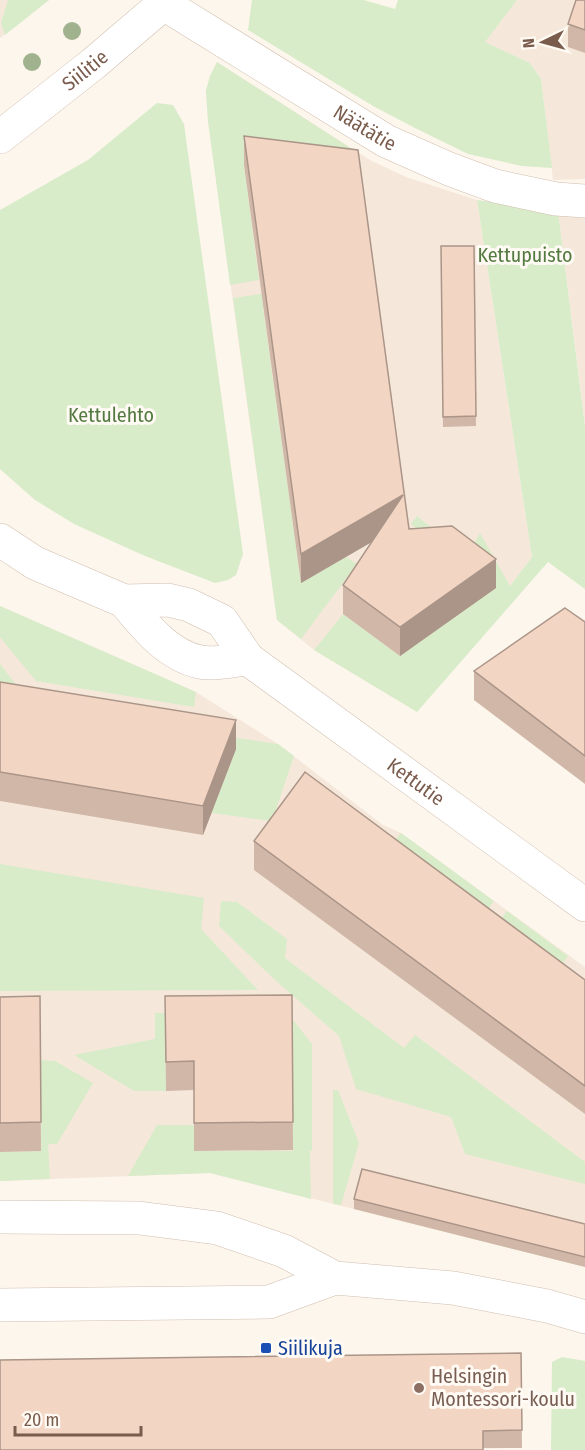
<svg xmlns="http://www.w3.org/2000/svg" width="585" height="1450" viewBox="0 0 585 1450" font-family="'Fira Sans Condensed',sans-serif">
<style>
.residential{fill:#f5e8da}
.green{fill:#d8ecc9}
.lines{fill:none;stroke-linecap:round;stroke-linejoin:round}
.minor-casing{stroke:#d1beb0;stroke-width:34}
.tertiary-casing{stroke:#d1beb0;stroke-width:34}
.minor{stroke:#fff;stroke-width:33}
.tertiary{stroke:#fff;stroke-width:33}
.tree{fill:#a0b28e}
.wall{fill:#d1b7a8}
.shaded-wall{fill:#aa9588}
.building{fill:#f3d5c3;stroke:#aa9588;stroke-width:1.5}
.transit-dot{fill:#1a4fb4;stroke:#fffaf3;stroke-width:2}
.education-dot{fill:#8d6e63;stroke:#fffaf3;stroke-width:2}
.labels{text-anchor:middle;stroke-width:6;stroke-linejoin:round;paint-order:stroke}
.street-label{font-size:20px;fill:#7a5c4d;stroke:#fffaf3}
.park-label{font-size:20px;fill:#537a41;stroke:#fffaf3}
.transit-label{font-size:20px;fill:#164399;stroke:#fffaf3;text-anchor:start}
.education-label{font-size:20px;fill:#785e54;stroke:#fffaf3;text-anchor:start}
</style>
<rect width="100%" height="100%" fill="#fdf6ec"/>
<!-- residential -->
<g class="residential">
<polygon points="0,0 49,0 0,38"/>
<polygon points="517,0 585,0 585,179 553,180 541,79 530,63 484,42"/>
<polygon points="217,62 370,160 406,177 477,200 532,557 510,586 403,703 314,650 277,620 208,121 206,91 210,76"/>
<polygon points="558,211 585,217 585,427 578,369"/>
<polygon points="0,606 196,692 278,744 383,825 401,833 585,967 585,1267 210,1173 0,1181"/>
</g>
<!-- green -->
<g class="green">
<polygon points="8,0 49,0 5,35 1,23"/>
<polygon points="252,0 364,0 395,9 398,0 517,0 485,42 530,63 541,79 552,168 522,166 468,154 415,128 373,106 248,30"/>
<polygon points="217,62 352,149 244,165 259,280 230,285 208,121 206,91 210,76"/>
<polygon points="157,103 173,105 184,124 243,554 236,575 228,580 215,583 145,556 74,524 35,500 0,469 0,210 88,160"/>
<polygon points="477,200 558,211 585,427 585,589 548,562 417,712 314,650 343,614 400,656 495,588 411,524 417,516 467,556 480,533 510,586 532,557"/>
<polygon points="274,292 263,308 301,582 346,557 357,564 301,639 277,620 233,298"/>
<polygon points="0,606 196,692 194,707 36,681 0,637"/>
<polygon points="0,664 21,691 0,687"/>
<polygon points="204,733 278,744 294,756 272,821 211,813"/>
<polygon points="401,833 494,901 455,953 382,857"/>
<polygon points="0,864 204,898 201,929 258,990 0,991"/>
<polygon points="221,901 237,902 287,939 285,958 404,1048 415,1035 585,1162 585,1184 465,1154 451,1117 356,1089 339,1036 275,980 219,926"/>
<polygon points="507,911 568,956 550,983 487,936"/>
<polygon points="286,1011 312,1044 312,1151 310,1151 311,1199 210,1173 128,1176 157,1125 194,1125 195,1151 293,1151 292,1024 165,1025 166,1091 134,1091 74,1055 155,1039 155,1013"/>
<polygon points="41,1060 55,1061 93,1083 57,1144 48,1144 50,1179 0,1181 0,1152 41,1151"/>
<polygon points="333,1090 338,1090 359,1143 341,1205 333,1204"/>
<polygon points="562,1357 585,1361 585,1450 551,1450 552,1362"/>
</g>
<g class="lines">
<!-- minor casing -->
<g class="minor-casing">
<g id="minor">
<path id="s1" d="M164,4L386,141L449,169L495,186L556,199L585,201"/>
<polyline points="0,1217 139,1218 217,1228 284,1251 335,1278 453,1288 547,1306 585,1317"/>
<polyline points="0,1305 269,1302 335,1278"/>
</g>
</g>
<!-- tertiary casing -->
<g class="tertiary-casing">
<g id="tertiary">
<path id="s2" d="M0,137L93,64L168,0"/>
<path id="s3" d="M0,540L35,563L124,601L168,600L189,605L222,621L248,659L585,905"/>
<path d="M124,601C144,625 167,655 200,662C214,665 233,660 248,659"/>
</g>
</g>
<!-- minor -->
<use href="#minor" class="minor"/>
<!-- tertiary -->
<use href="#tertiary" class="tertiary"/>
</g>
<!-- trees -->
<g class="tree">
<circle cx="72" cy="31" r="9"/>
<circle cx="32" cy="62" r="9"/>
</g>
<!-- wall -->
<g class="wall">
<polygon points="585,0 585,53 568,47 568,24"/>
<polygon points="244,136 409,529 496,588 400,656 343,614 343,585 371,542 301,583 244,165"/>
<polygon points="441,246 474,246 476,426 443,427"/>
<polygon points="585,622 585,784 474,700 474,671"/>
<polygon points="0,682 236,749 203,835 0,801"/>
<polygon points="254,841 585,980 585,1114 254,870"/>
<polygon points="292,995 293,1150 194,1151 194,1090 166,1091 165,996"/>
<polygon points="40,996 41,1151 0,1152 0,997"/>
<polygon points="354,1199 585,1224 585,1267 354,1209"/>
<polygon points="521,1353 522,1448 0,1450"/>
</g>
<!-- shaded-wall -->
<g class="shaded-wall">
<polygon points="403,495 403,524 301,583 301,554"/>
<polygon points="496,559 496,588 400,656 400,627"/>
<polygon points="236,720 236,749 203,835 203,806"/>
</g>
<!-- building -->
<g class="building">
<polygon points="576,0 585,0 585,30 568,24"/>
<polygon points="244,136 358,150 409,529 452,526 496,559 400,627 343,585 403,495 301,554"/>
<polygon points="441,246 474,246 476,416 443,417"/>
<polygon points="565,608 585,622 585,756 474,671"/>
<polygon points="0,682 236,720 203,806 0,772"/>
<polygon points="305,772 585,980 585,1086 254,841"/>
<polygon points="292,995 293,1122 194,1123 194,1061 166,1062 165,996"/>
<polygon points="40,996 41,1122 0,1123 0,997"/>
<polygon points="362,1169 585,1224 585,1257 354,1199"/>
<polygon points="521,1353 522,1430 483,1431 483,1450 0,1450 0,1360"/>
</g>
<!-- markers -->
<rect class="transit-dot" x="260" y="1342" width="12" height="12" rx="3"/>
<circle class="education-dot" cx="419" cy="1388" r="6"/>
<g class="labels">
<!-- street labels -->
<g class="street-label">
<text dy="7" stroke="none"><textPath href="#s2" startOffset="108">Siilitie</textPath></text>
<text dy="7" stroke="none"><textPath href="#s1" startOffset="236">Näätätie</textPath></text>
<text dy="7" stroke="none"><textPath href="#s3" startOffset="495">Kettutie</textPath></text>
</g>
<!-- park labels -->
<g class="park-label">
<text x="525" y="262">Kettupuisto</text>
<text x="111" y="422">Kettulehto</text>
</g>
<!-- transit labels -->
<g class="transit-label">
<text x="278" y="1355">Siilikuja</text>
</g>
<!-- education labels -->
<g class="education-label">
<text x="431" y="1383">Helsingin<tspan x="431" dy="23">Montessori-koulu</tspan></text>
</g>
</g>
<!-- north arrow -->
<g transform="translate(543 42) rotate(265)" stroke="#fffaf3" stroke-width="4.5" paint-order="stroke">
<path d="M0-4.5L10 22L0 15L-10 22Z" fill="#7a5c4d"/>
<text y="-9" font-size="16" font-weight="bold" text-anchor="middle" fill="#7a5c4d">N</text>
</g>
<!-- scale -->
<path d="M15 1426v9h126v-9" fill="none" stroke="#7a5c4d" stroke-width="3"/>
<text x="24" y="1426" font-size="18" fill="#7a5c4d" stroke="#fffaf3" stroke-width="4.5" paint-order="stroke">20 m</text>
</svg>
